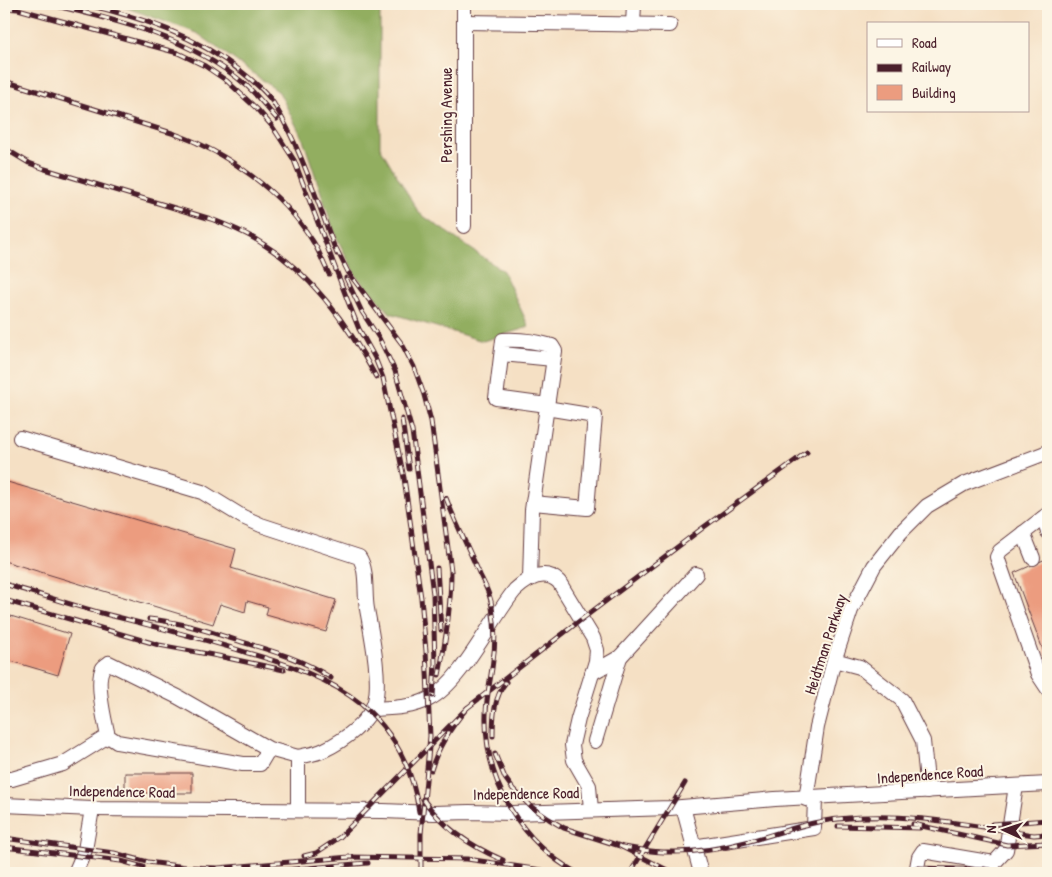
<svg xmlns="http://www.w3.org/2000/svg" width="1052" height="877" viewBox="0 0 1052 877" font-family="'Patrick Hand',sans-serif">
<style>
.forest{fill:#92ae60;stroke:#6e6646}
.building{fill:#ec9c7f}
.lines{fill:none;stroke-linecap:round;stroke-linejoin:round}
.minor-casing{stroke:#643c42;stroke-width:16}
.minor{stroke:#fff;stroke-width:14}
.rail-casing{stroke:#4a1f2b;stroke-width:5}
.rail{stroke:#fcf5e5;stroke-width:3;stroke-dasharray:9;stroke-linecap:butt}
.labels{text-anchor:middle;stroke-width:4;stroke-linejoin:round;paint-order:stroke}
.street-label{font-size:16px;fill:#4a1f2b;stroke:#fcf5e5}
</style>
<rect width="100%" height="100%" fill="#fcf5e5"/>
<filter id="ink" filterUnits="userSpaceOnUse"><feTurbulence type="fractalNoise" baseFrequency=".02" numOctaves="2"/><feDisplacementMap in="SourceGraphic" scale="10" xChannelSelector="R" yChannelSelector="G"/><feConvolveMatrix kernelMatrix="1 2 1 2 8 2 1 2 1" color-interpolation-filters="sRGB"/></filter>
<filter id="wash" filterUnits="userSpaceOnUse"><feTurbulence type="fractalNoise" baseFrequency=".0096" numOctaves="4" result="noise"/><feDisplacementMap in="SourceGraphic" scale="20" xChannelSelector="R" yChannelSelector="G"/><feGaussianBlur stdDeviation="1.12" result="paint"/><feColorMatrix in="noise" values="0 0 0 0 0 0 0 0 0 0 0 0 0 0 0 0 0 1.4 0 .05"/><feComposite in="paint" operator="in"/></filter>
<g filter="url(#wash)">
<rect width="100%" height="100%" fill="#f5e0c4"/>
<!-- forest -->
<polygon class="forest" points="116,4 380,4 380,147 419,213 503,271 529,327 483,341 390,313 356,276 335,234 303,139 279,92 197,33"/>
<g id="blocks">
<!-- building -->
<g class="building">
<polygon points="4,481 236,549 231,568 336,600 326,632 266,615 268,607 247,601 245,612 220,604 213,624 4,561"/>
<polygon points="1048,558 1048,663 1014,573"/>
<polygon points="4,614 70,634 58,675 4,659"/>
<rect x="125" y="773" width="67" height="20"/>
</g>
</g>
</g>
<g filter="url(#ink)">
<use href="#blocks" fill-opacity="0" stroke="#643c42" stroke-width="1"/>
<g class="lines">
<!-- minor casing -->
<g class="minor-casing">
<g id="minor">
<polyline points="464,22 670,25"/>
<polyline points="633,25 634,4"/>
<polyline points="464,226 464,4"/>
<polyline points="502,354 553,359"/>
<path d="M20,438L202,492L243,517L261,525L359,557C368,570 364,593 367,609C371,632 381,679 375,701C370,722 343,741 324,750C316,754 306,755 298,757V810"/>
<polyline points="533,503 587,508 595,416 546,408"/>
<polyline points="1048,514 1000,551 997,557 1038,674 1048,689"/>
<polyline points="1043,518 1048,532"/>
<polyline points="1023,533 1033,558"/>
<path d="M530,579L532,510L555,351L552,346C535,341 521,339 503,340L496,398L547,405"/>
<polyline points="834,660 860,667 902,700 923,741 928,791"/>
<polyline points="592,673 620,657 696,574"/>
<path d="M372,709C392,708 411,708 429,699C462,682 491,619 515,590C528,578 545,568 559,582L593,638L597,650L596,661L578,719L572,745L574,760L589,786L591,810"/>
<polyline points="595,741 620,657"/>
<path d="M269,749L260,764H243L117,742L108,736C105,723 95,680 103,668C104,666 108,664 109,663L178,697L269,749L298,757"/>
<polyline points="4,779 12,779 63,764 108,736"/>
<polyline points="806,799 817,727 833,664 851,610 874,566 901,532 927,506 964,484 1048,452"/>
<polyline points="4,805 92,809 383,811 434,813 469,812 513,813 670,808 775,799 1048,784"/>
<polyline points="683,807 701,873"/>
<polyline points="693,847 814,828 815,798"/>
<polyline points="75,873 85,850 92,809"/>
<polyline points="916,873 919,857 923,851 994,863"/>
<polyline points="990,873 994,863 1006,850 1016,786"/>
</g>
</g>
<!-- minor -->
<use href="#minor" class="minor"/>
<!-- rail casing -->
<g class="rail-casing">
<g id="rail">
<path d="M48,4C118,20 189,37 246,85C257,95 267,108 277,119"/>
<path d="M84,4C141,17 196,36 242,72C253,81 267,92 274,104C302,150 318,204 337,254"/>
<polyline points="4,8 18,9 178,53 205,66 227,81 257,109 272,126 294,160 349,304 359,329 375,358 383,378 404,478 421,598 426,651 430,736 421,834 421,873"/>
<path d="M4,81L175,134C227,152 283,193 312,240C319,250 323,263 329,274"/>
<path d="M4,148L29,163L45,169L211,219C229,226 247,233 263,244C312,274 350,328 376,377"/>
<path d="M336,248L348,272L402,344L414,367L424,395L431,421L451,571C451,606 446,640 439,675"/>
<polyline points="346,278 362,312 379,338 395,371 412,431 433,594 435,663 433,696"/>
<polyline points="402,419 409,469"/>
<path d="M446,498C456,524 469,549 480,575C485,585 491,595 492,607C495,624 496,642 493,660C491,680 485,700 486,721C486,784 522,843 577,873"/>
<polyline points="437,568 441,630"/>
<path d="M4,584C39,594 74,606 109,615C156,627 202,638 248,653C287,664 329,678 361,704C394,732 413,769 419,812"/>
<polyline points="4,600 159,645 218,656 284,670"/>
<path d="M149,619C182,622 211,632 242,642C273,651 304,660 331,678"/>
<polyline points="467,708 582,619 704,527 807,452"/>
<path d="M493,736C493,717 494,697 506,682"/>
<polyline points="495,754 505,778 513,789 530,806 549,819 564,828 620,846 673,873"/>
<path d="M423,799C443,828 470,846 503,860"/>
<polyline points="913,824 1007,845 1048,843"/>
<polyline points="992,824 1048,820"/>
<polyline points="838,826 920,828"/>
<polyline points="4,838 114,853 148,862 186,867 218,868 350,857 467,859 541,870 554,873"/>
<polyline points="4,847 121,861 143,867"/>
<path d="M622,847C639,849 657,853 675,852C698,852 723,848 746,842C777,834 806,822 838,819C903,811 969,825 1034,835L1048,834"/>
<path d="M304,856L316,853L340,837L467,708C452,726 438,746 431,770"/>
<polyline points="984,869 1003,873"/>
<polyline points="247,873 368,863"/>
<polyline points="630,873 685,783"/>
<polyline points="884,873 917,868 990,870"/>
</g>
</g>
<!-- rail -->
<use href="#rail" class="rail"/>
</g>
</g>
<g class="labels">
<!-- street labels -->
<g class="street-label">
<text transform="translate(446 115) rotate(-90)" y="6">Pershing Avenue</text>
<text transform="translate(825 644) rotate(-72)" y="6">Heidtman Parkway</text>
<text transform="translate(930 774) rotate(-4)" y="6">Independence Road</text>
<text transform="translate(122 791) rotate(1)" y="6">Independence Road</text>
<text transform="translate(526 793) rotate(-1)" y="6">Independence Road</text>
</g>
</g>
<!-- margin -->
<rect width="1052" height="877" fill="none" stroke="#fcf5e5" stroke-width="20"/>
<!-- legend -->
<rect x="867" y="22" width="162" height="90" fill="#fcf5e5" stroke="#b59f9b"/>
<rect x="877" y="39" width="25" height="8" fill="#ffffff" stroke="#b59f9b"/>
<text x="912" y="48" font-size="15" fill="#4a1f2b">Road</text>
<rect x="877" y="64" width="25" height="8" fill="#4a1f2b" stroke="#b59f9b"/>
<text x="912" y="72" font-size="15" fill="#4a1f2b">Railway</text>
<rect x="877" y="85" width="25" height="15" fill="#ec9c7f" stroke="#b59f9b"/>
<text x="912" y="98" font-size="15" fill="#4a1f2b">Building</text>
<!-- north arrow -->
<g transform="translate(1004 830) rotate(273)" stroke="#fcf5e5" stroke-width="4" paint-order="stroke">
<path d="M0-4L9 19L0 12L-9 19Z" fill="#4a1f2b"/>
<text y="-8" font-size="14" font-weight="bold" text-anchor="middle" fill="#4a1f2b">N</text>
</g>
</svg>
